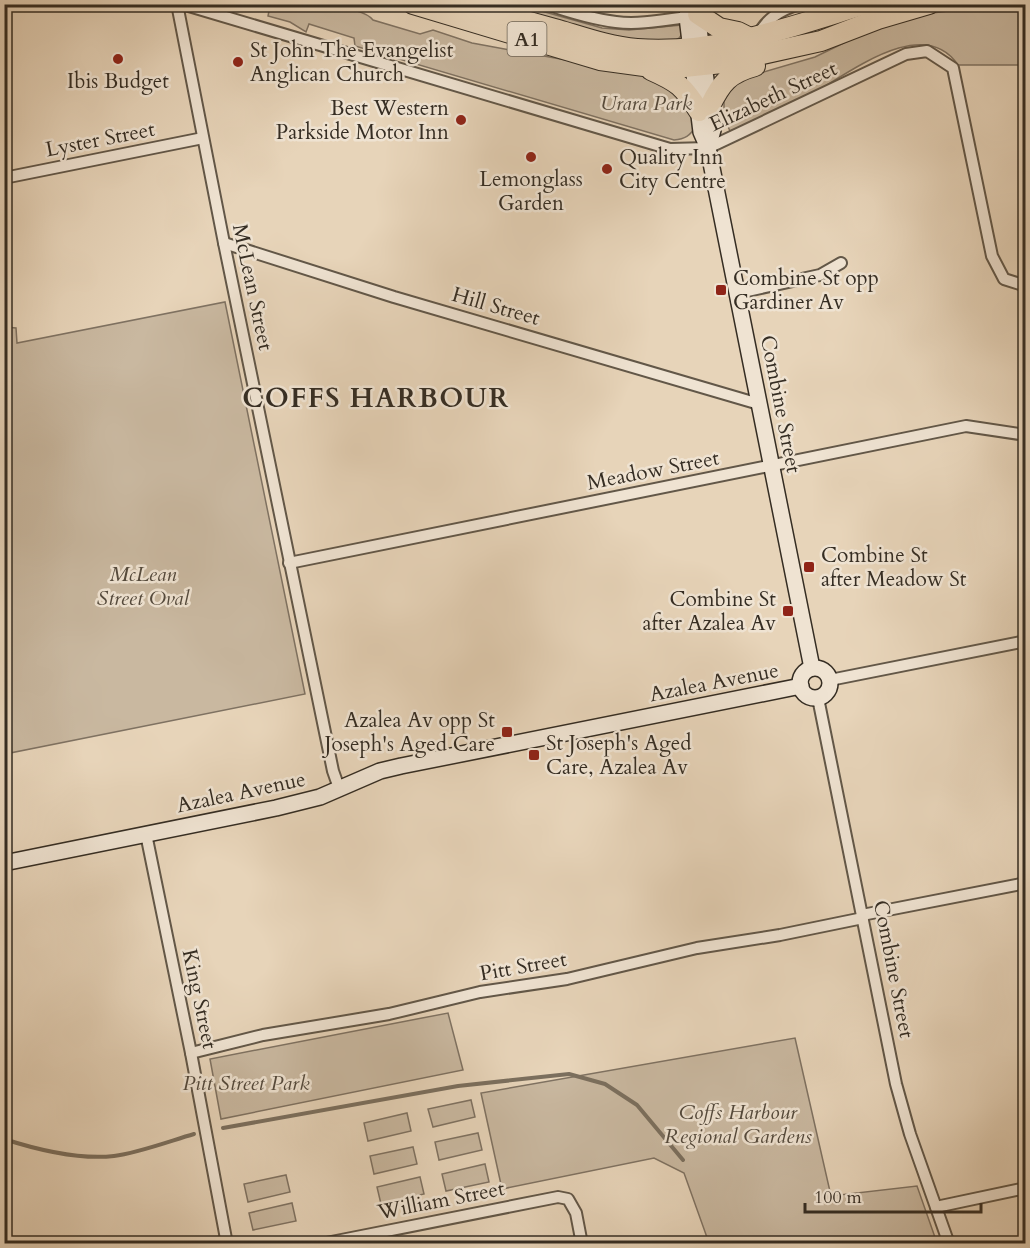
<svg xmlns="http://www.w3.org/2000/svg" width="1030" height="1248" viewBox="0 0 1030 1248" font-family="Cardo,serif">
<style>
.green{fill:#c9b8a0;stroke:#7f7262;stroke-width:1.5}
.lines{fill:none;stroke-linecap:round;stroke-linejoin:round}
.stream{stroke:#7b6f5e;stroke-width:4}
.street-casing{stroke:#625748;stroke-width:14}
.secondary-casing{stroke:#352d23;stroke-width:18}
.highway-casing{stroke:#352d23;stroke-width:22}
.street{stroke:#efe3d2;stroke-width:10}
.secondary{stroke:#efe3d2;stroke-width:15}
.highway{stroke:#e7d4b9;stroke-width:20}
.poi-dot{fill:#8f2418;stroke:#efe3d2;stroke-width:2}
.labels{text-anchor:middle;stroke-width:5;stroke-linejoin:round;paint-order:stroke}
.shield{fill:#efe3d2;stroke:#6d6458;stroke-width:1.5}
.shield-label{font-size:20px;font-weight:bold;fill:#352d23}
.poi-label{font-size:21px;fill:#352d23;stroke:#efe3d2;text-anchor:start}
.street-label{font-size:21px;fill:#352d23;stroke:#efe3d2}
.park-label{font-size:21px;font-style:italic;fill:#53493c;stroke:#efe3d2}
.district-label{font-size:27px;font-weight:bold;letter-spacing:1.5px;fill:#352d23;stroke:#efe3d2}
</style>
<rect width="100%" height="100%" fill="#e7d4b9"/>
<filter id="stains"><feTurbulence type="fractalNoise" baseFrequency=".00333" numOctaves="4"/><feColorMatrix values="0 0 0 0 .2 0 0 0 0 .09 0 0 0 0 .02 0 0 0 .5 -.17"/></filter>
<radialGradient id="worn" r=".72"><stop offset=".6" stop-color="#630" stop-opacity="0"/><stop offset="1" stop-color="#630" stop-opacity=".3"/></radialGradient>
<!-- green -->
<g class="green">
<path d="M245,5C272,5 358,0 373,20L420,34L433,30L472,43L654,76L689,102L696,126C690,136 685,139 674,140L355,46L354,38L309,24L306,32L290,22L268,16L269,11Z"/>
<path d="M492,5H520L602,28L629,30L682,25C682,30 683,35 679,38C657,56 521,13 492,5Z"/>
<path d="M1025,5V65H958C923,13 847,75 810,95C785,109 757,125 730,131L724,118V101L734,84L760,73L815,57L852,39L909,16L971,8Z"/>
<polygon points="225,302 305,694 5,754 5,327 16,328 17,343"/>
<polygon points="448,1013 463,1070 221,1119 210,1059"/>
<polygon points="795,1038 831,1196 917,1186 937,1243 709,1243 684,1173 654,1158 502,1189 481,1093"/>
<polygon points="471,1100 475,1117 433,1127 428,1109"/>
<polygon points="407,1113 411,1131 368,1141 364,1123"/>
<polygon points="478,1133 482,1150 439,1160 435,1142"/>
<polygon points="413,1147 417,1164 374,1174 370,1156"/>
<polygon points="485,1164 489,1182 446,1191 442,1174"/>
<polygon points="286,1175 290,1192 248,1202 244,1184"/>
<polygon points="420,1177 424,1194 381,1204 377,1187"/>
<polygon points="292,1203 296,1221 253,1230 249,1213"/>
</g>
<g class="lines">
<!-- stream -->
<g class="stream">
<polyline points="223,1128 458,1086 569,1074 605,1084 637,1105 683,1160"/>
<path d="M4,1139C38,1150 78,1160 114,1156C138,1153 170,1141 194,1134"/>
</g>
<!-- street casing -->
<g class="street-casing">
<g id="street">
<polyline points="177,4 224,243 333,771 339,788"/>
<polyline points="182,4 670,149 708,148 906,54 927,51 953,68 992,256 1004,279 1026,286"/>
<path d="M546,4C569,12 592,19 616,22C639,25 664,20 687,17"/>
<path d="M757,37C766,19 780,10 799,4"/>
<polyline points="4,178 203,138"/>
<polyline points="224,243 394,297 759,404"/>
<polyline points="738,293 820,275 841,263"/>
<polyline points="289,563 966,426 1026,435"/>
<polyline points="830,680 1026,641"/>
<polyline points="818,698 896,1084 910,1134 949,1244"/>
<polyline points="146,834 191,1053 227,1244"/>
<polyline points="862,915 1026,883"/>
<polyline points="191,1053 263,1035 389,1014 480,992 567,979 697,948 780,935 863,918"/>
<polyline points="936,1207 1026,1188"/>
<polyline points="212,1244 227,1241"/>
<polyline points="321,1244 558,1197 568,1199 576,1213 582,1244"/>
</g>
</g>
<!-- secondary casing -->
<g class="secondary-casing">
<g id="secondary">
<polyline points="689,4 687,17 701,132 708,148 812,668"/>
<polyline points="696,7 713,130 708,148"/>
<circle cx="815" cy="683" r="15"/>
<polyline points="4,863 276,808 320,797 380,771 401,766 801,686"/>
</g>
</g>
<!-- highway casing -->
<g class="highway-casing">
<g id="highway">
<polyline points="413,4 600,60 644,66 675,68 722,63 821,41 878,19 929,4"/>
<path d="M468,4C500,14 533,23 565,32C588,39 612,47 637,49C716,55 790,27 865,4"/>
<polyline points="698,14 719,28 738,32 748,37"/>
<path d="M651,70C678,82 683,86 699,111"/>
<path d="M710,106C721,83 729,73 755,66"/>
</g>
</g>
<!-- street -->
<use href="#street" class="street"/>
<!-- secondary -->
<use href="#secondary" class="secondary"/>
<!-- highway -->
<use href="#highway" class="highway"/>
</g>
<!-- markers -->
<g class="poi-dot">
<circle cx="118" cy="59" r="6"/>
<circle cx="238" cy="62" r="6"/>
<circle cx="461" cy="120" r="6"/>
<circle cx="531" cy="157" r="6"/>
<circle cx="607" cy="169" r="6"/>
<rect x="715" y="284" width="12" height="12" rx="3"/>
<rect x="803" y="561" width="12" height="12" rx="3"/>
<rect x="782" y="605" width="12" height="12" rx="3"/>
<rect x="501" y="726" width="12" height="12" rx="3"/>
<rect x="528" y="749" width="12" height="12" rx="3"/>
</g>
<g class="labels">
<!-- shield labels -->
<rect class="shield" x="507.5" y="22" width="39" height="34" rx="4.5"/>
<g class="shield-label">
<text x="527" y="46">A1</text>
</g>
<!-- poi labels -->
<g class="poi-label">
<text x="250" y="57">St John The Evangelist<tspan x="250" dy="24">Anglican Church</tspan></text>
<text x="118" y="88" text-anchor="middle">Ibis Budget</text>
<text x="449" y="115" text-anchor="end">Best Western<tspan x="449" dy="24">Parkside Motor Inn</tspan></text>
<text x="619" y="164">Quality Inn<tspan x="619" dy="24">City Centre</tspan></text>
<text x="531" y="186" text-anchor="middle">Lemonglass<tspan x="531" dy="24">Garden</tspan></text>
<text x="733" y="285">Combine St opp<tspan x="733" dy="24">Gardiner Av</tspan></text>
<text x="821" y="562">Combine St<tspan x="821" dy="24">after Meadow St</tspan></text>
<text x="776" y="606" text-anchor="end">Combine St<tspan x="776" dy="24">after Azalea Av</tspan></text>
<text x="495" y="727" text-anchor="end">Azalea Av opp St<tspan x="495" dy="24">Joseph's Aged Care</tspan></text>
<text x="546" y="750">St Joseph's Aged<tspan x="546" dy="24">Care, Azalea Av</tspan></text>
</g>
<!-- street labels -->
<g class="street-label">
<text transform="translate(773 96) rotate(-25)" y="7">Elizabeth Street</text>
<text transform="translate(100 139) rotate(-11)" y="7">Lyster Street</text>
<text transform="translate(253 287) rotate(78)" y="7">McLean Street</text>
<text transform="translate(496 306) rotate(16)" y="7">Hill Street</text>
<text transform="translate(781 404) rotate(79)" y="7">Combine Street</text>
<text transform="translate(653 470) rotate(-11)" y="7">Meadow Street</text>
<text transform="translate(714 682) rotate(-11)" y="7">Azalea Avenue</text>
<text transform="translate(241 792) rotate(-12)" y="7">Azalea Avenue</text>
<text transform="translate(523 966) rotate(-10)" y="7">Pitt Street</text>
<text transform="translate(894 969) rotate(79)" y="7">Combine Street</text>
<text transform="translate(200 999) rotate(78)" y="7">King Street</text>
<text transform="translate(441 1200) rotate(-11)" y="7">William Street</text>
</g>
<!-- park labels -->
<g class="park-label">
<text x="646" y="110">Urara Park</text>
<text x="143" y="581">McLean<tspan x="143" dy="24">Street Oval</tspan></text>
<text x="246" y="1090">Pitt Street Park</text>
<text x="738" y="1119">Coffs Harbour<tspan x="738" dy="24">Regional Gardens</tspan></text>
</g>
<!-- district labels -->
<g class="district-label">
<text x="376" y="407">COFFS HARBOUR</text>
</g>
</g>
<!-- margin -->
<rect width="1030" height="1248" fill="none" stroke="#e7d4b9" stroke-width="24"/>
<rect x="6" y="6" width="1018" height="1236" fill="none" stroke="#352d23" stroke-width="3"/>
<rect x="12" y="12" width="1006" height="1224" fill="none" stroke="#352d23" stroke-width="1.5"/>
<!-- scale -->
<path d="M805 1203v9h176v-9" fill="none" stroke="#352d23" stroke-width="3"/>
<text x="814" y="1203" font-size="18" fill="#352d23" stroke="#efe3d2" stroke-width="4.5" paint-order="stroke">100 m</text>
<rect width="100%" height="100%" filter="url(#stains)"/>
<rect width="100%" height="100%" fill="url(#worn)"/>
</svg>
